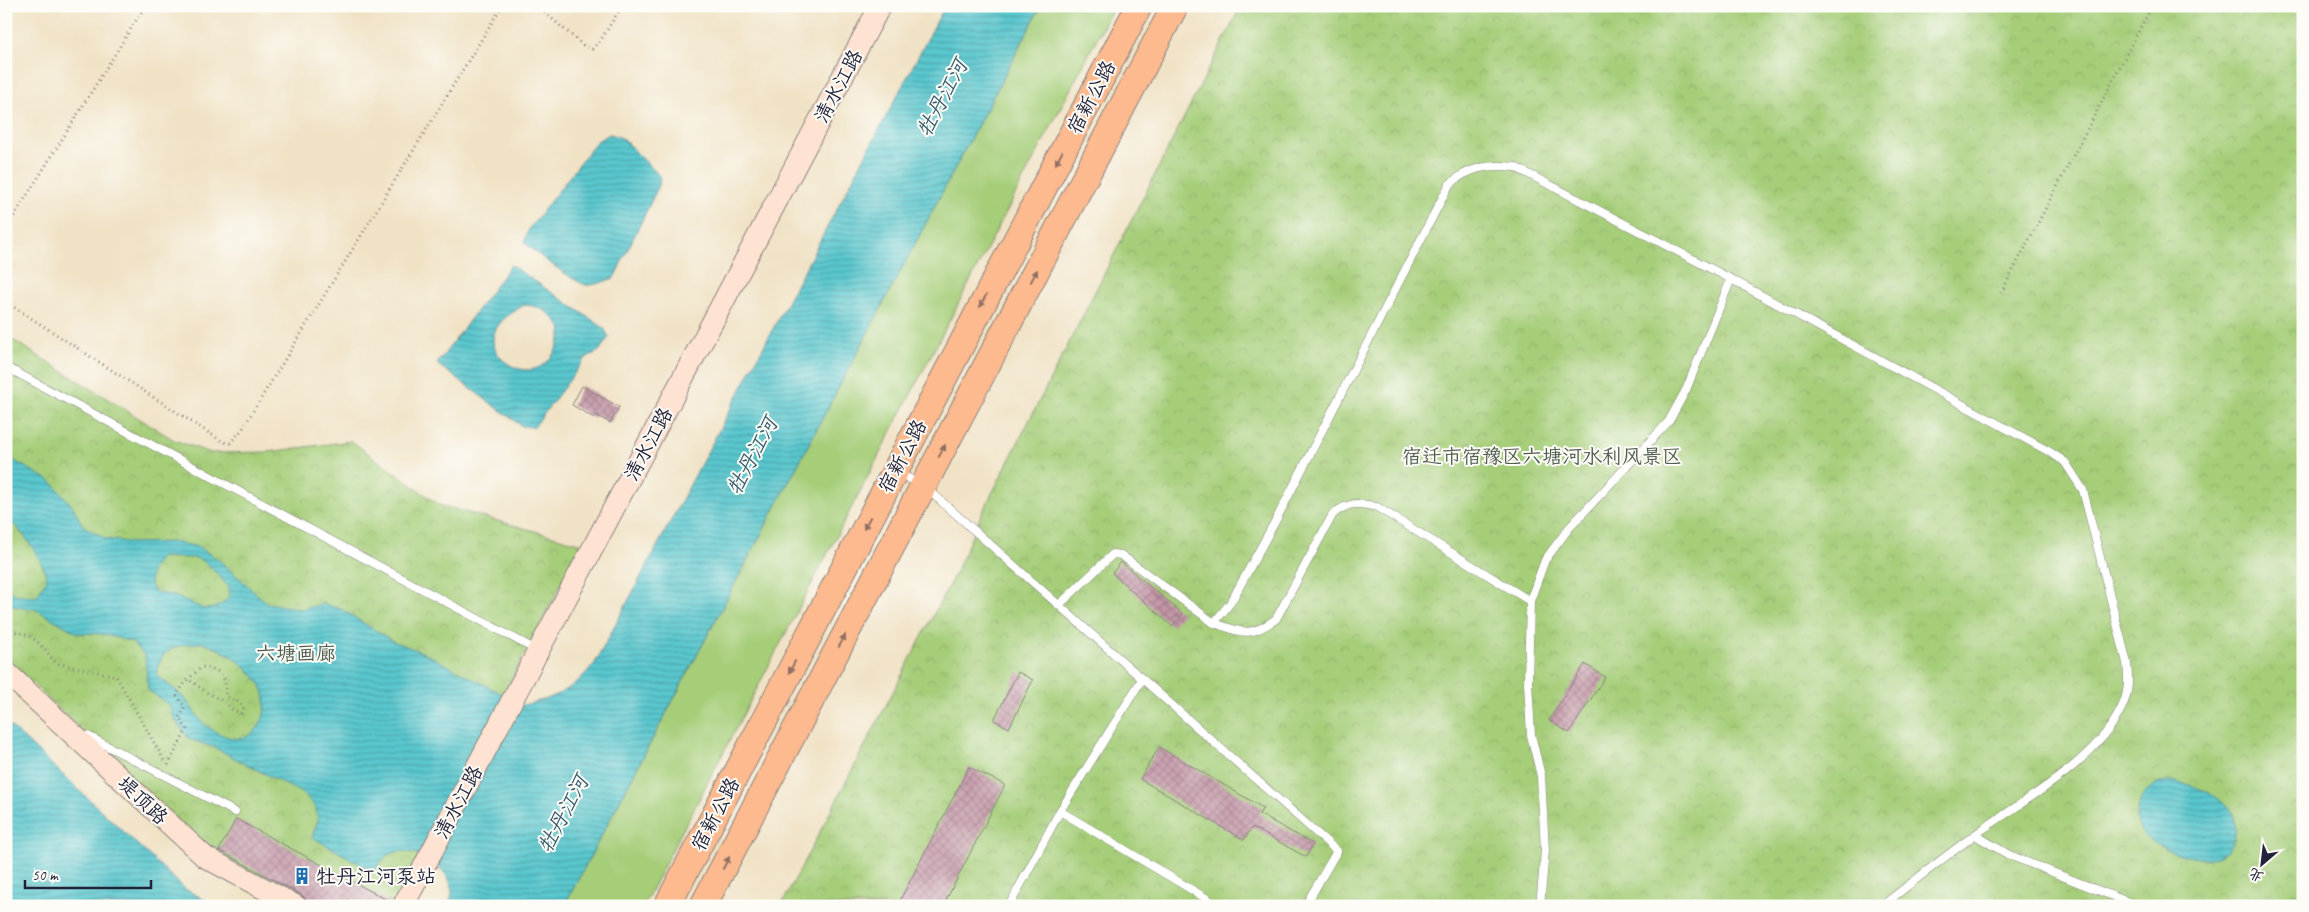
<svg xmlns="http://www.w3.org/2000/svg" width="2309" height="912" viewBox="0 0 2309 912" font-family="Caveat,'LXGW WenKai TC',sans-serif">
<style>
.green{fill:#a6ce79;stroke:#64785a}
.park{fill:url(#park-crowns);stroke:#64785a}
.water{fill:url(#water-rules);stroke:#3e7484;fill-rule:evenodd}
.building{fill:url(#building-cross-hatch)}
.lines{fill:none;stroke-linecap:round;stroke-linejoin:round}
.lane-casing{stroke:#898280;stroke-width:9}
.secondary-casing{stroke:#898280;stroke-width:23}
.highway-casing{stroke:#898280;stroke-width:28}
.path{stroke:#898280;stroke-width:3;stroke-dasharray:1 4;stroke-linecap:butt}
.lane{stroke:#fff;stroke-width:8}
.secondary{stroke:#fee3d2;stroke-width:21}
.highway{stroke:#fcba8e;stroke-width:26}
.oneway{fill:#8f6e64}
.labels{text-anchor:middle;stroke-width:4;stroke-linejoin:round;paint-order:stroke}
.street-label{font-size:20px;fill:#22223b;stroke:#fdfcf7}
.park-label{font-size:20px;fill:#505e51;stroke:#fdfcf7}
.poi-label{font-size:20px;fill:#22223b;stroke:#fdfcf7;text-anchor:start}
.water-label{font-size:21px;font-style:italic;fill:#365c6e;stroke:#fdfcf7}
</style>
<defs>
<pattern id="park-crowns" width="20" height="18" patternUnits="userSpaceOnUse" patternTransform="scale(1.25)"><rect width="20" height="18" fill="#a6ce79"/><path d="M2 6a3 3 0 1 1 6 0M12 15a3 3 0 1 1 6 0" fill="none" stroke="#8fb16a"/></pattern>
<pattern id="water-rules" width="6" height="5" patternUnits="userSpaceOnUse" patternTransform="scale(1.25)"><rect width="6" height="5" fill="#5ac7ce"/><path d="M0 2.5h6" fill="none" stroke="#4aa1a8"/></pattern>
<pattern id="building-cross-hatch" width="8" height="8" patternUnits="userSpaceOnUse" patternTransform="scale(1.25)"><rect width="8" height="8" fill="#c496a7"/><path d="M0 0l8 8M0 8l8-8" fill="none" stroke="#9f7a89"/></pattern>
</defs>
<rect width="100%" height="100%" fill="#fdfcf7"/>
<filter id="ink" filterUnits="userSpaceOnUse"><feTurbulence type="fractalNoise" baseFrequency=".02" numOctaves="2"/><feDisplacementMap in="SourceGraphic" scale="10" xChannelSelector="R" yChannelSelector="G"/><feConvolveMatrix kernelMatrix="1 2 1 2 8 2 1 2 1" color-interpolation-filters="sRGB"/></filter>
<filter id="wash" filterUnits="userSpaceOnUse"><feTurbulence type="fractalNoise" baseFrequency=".0096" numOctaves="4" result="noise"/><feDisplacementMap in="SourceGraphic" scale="20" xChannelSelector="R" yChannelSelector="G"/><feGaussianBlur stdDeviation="1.12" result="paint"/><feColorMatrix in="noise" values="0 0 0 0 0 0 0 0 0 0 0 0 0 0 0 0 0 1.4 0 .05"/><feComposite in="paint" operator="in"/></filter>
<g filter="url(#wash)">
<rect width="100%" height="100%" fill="#f0e2c5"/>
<!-- green -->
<polygon class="green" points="1041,6 1114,6 643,906 564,906"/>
<!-- park -->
<g class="park">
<polygon points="1241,6 2303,6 2303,906 781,906 958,568 982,513"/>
<polygon points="6,336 174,440 211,453 269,452 351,441 439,505 582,544 393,906 313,906 208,849 6,659"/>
</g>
<!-- water -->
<g class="water">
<path d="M945,6H1041L564,906H448C450,902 452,895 452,891C452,868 413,845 393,853C385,855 378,865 374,872L312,837L318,820L316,808L308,798L300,792L213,747L189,739L175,720L169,705L148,690L145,656L132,642L103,634L77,633L35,609L16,607L6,603V589L15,594L36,597L47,579C44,563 22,526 6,520V456L52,482L73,507L83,526L106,539L133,543L175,542L199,547L220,561L267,603L301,609L323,604L341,609L394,642L422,652L523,705C559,697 571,691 595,663ZM161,557L197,558L208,564L229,587V596L224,603L215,608L204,609L174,596L155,592L150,584C150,572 153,565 161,557ZM202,643C224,649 247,664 260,684C273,705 261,743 232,738C225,737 216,732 211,729C197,721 192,705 181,695C174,688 165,682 157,676C157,648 179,644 202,643Z"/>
<path d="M610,134L622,138L660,176L659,185L614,278C606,281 596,285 587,285C577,284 532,251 524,242L529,229L597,141Z"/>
<path d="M511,265L604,328L609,337L599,351L586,358L534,427L522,426L437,364ZM524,305C543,306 552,314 562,329C551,398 485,365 494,334C498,320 513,312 524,305Z"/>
<polygon points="6,722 185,889 216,906 6,906"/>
<path d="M2176,782C2209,787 2255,813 2227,851C2221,855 2216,858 2209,858C2193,861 2152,846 2142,833C2130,816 2139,793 2157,784C2163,782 2170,782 2176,782Z"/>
</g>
<g id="blocks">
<!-- building -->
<g class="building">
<polygon points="582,386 619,407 610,423 596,415 594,418 572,405"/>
<polygon points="1121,562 1183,614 1172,626 1112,573"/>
<polygon points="1585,664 1605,677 1569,733 1549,720"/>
<polygon points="1018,672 1033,680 1009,728 994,720"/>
<polygon points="1159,747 1263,808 1259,814 1313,844 1306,857 1252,827 1244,840 1140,779"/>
<polygon points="969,767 1005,785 943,906 897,906"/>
<polygon points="236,819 391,902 391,906 316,906 307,901 302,895 219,850"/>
</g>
</g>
</g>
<g filter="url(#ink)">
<use href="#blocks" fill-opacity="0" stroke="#898280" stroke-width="1"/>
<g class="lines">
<!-- lane casing -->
<g class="lane-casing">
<g id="lane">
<polyline points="6,367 538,651"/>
<polyline points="898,473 924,486 1337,851 1305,906"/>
<path d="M1059,605L1113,554L1121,555L1214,623L1231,602L1277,518L1449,185C1468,167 1489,164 1515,167L1731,279L2050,452L2065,462L2083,490L2127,663C2129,681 2129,694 2120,711C2094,762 2029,797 1983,829C1948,854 1915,880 1882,906"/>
<path d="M1214,623C1243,633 1249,638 1276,619L1333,514C1349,502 1358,502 1377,507L1530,601"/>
<polyline points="1142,679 1060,811 1219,906"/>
<polyline points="88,736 235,812"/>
<polyline points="1975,835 2009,855 2138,906"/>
<polyline points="1009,906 1060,811"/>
<polyline points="1540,906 1545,851 1541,776 1531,735 1528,683 1530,601 1545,560 1569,528 1669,421 1686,390 1731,279"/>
</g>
</g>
<!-- secondary casing -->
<g class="secondary-casing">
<g id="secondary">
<polyline points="6,672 205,857 296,906"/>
<polyline points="403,906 880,6"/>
</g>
</g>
<!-- highway casing -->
<g class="highway-casing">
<g id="highway">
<polyline points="667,906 1139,6"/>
<polyline points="703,906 1175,6"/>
</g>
</g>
<!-- path -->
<g class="path">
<polyline points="537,6 584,46 592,49 600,41 622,6"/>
<polyline points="6,229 145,6"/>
<polyline points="2001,293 2152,6"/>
<polyline points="6,302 223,442 230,443 241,431 502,6"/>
<polyline points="6,629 30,636 40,644 56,663 116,676 165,762"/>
<path d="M168,765L187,729L179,718L185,707L176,695L188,679L206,692L226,703L233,710L241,713L244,708L240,703L226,696C227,677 221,669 202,667L188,679"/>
</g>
<!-- lane -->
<use href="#lane" class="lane"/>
<!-- secondary -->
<use href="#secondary" class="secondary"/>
<!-- highway -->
<use href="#highway" class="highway"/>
</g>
<!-- one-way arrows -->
<defs><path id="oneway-solid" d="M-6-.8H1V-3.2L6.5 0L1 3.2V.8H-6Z" transform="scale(1.25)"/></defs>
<g class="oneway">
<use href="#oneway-solid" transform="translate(1059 158) rotate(118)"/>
<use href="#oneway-solid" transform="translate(1034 276) rotate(-62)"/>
<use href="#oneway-solid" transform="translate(983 301) rotate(118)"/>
<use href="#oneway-solid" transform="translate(942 451) rotate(-62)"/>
<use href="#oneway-solid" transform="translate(867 523) rotate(118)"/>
<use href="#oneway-solid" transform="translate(842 641) rotate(-62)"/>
<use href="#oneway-solid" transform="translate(792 667) rotate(118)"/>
<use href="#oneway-solid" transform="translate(726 863) rotate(-62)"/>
</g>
</g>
<!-- icons -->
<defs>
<g id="building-bare" transform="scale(1.35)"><path d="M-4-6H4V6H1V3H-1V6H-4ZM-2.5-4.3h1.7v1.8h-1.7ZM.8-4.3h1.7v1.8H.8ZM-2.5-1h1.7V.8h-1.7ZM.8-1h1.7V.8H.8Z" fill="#1f6fb2" stroke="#fdfcf7" stroke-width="2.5" paint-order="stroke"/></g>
</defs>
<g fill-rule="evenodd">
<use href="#building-bare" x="302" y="876"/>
</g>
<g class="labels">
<!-- street labels -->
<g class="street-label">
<text transform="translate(838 86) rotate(-62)" y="7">清水江路</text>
<text transform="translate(1091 97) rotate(-62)" y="7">宿新公路</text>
<text transform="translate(648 444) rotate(-62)" y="7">清水江路</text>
<text transform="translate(902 456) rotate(-62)" y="7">宿新公路</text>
<text transform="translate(143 800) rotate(43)" y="7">堤顶路</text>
<text transform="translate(458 802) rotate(-62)" y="7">清水江路</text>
<text transform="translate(715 814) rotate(-62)" y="7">宿新公路</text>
</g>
<!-- park labels -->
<g class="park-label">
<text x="1542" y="463">宿迁市宿豫区六塘河水利风景区</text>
<text x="296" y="660">六塘画廊</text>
</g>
<!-- poi labels -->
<g class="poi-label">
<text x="316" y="883">牡丹江河泵站</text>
</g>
<!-- water labels -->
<g class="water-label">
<text transform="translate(942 98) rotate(-62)" y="7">牡丹江河</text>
<text transform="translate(752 456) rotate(-62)" y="7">牡丹江河</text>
<text transform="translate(563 814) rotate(-62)" y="7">牡丹江河</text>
</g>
</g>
<!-- margin -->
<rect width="2309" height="912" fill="none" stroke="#fdfcf7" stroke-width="25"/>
<!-- north arrow -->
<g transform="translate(2262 864) rotate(208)" stroke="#fdfcf7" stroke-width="4" paint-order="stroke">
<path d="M0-4L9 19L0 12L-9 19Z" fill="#22223b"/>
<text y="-8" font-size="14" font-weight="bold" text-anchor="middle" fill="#22223b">北</text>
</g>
<!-- scale -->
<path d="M25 880v8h126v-8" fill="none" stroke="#22223b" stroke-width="2.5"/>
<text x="32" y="880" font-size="15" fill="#22223b" stroke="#fdfcf7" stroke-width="4" paint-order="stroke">50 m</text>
</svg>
